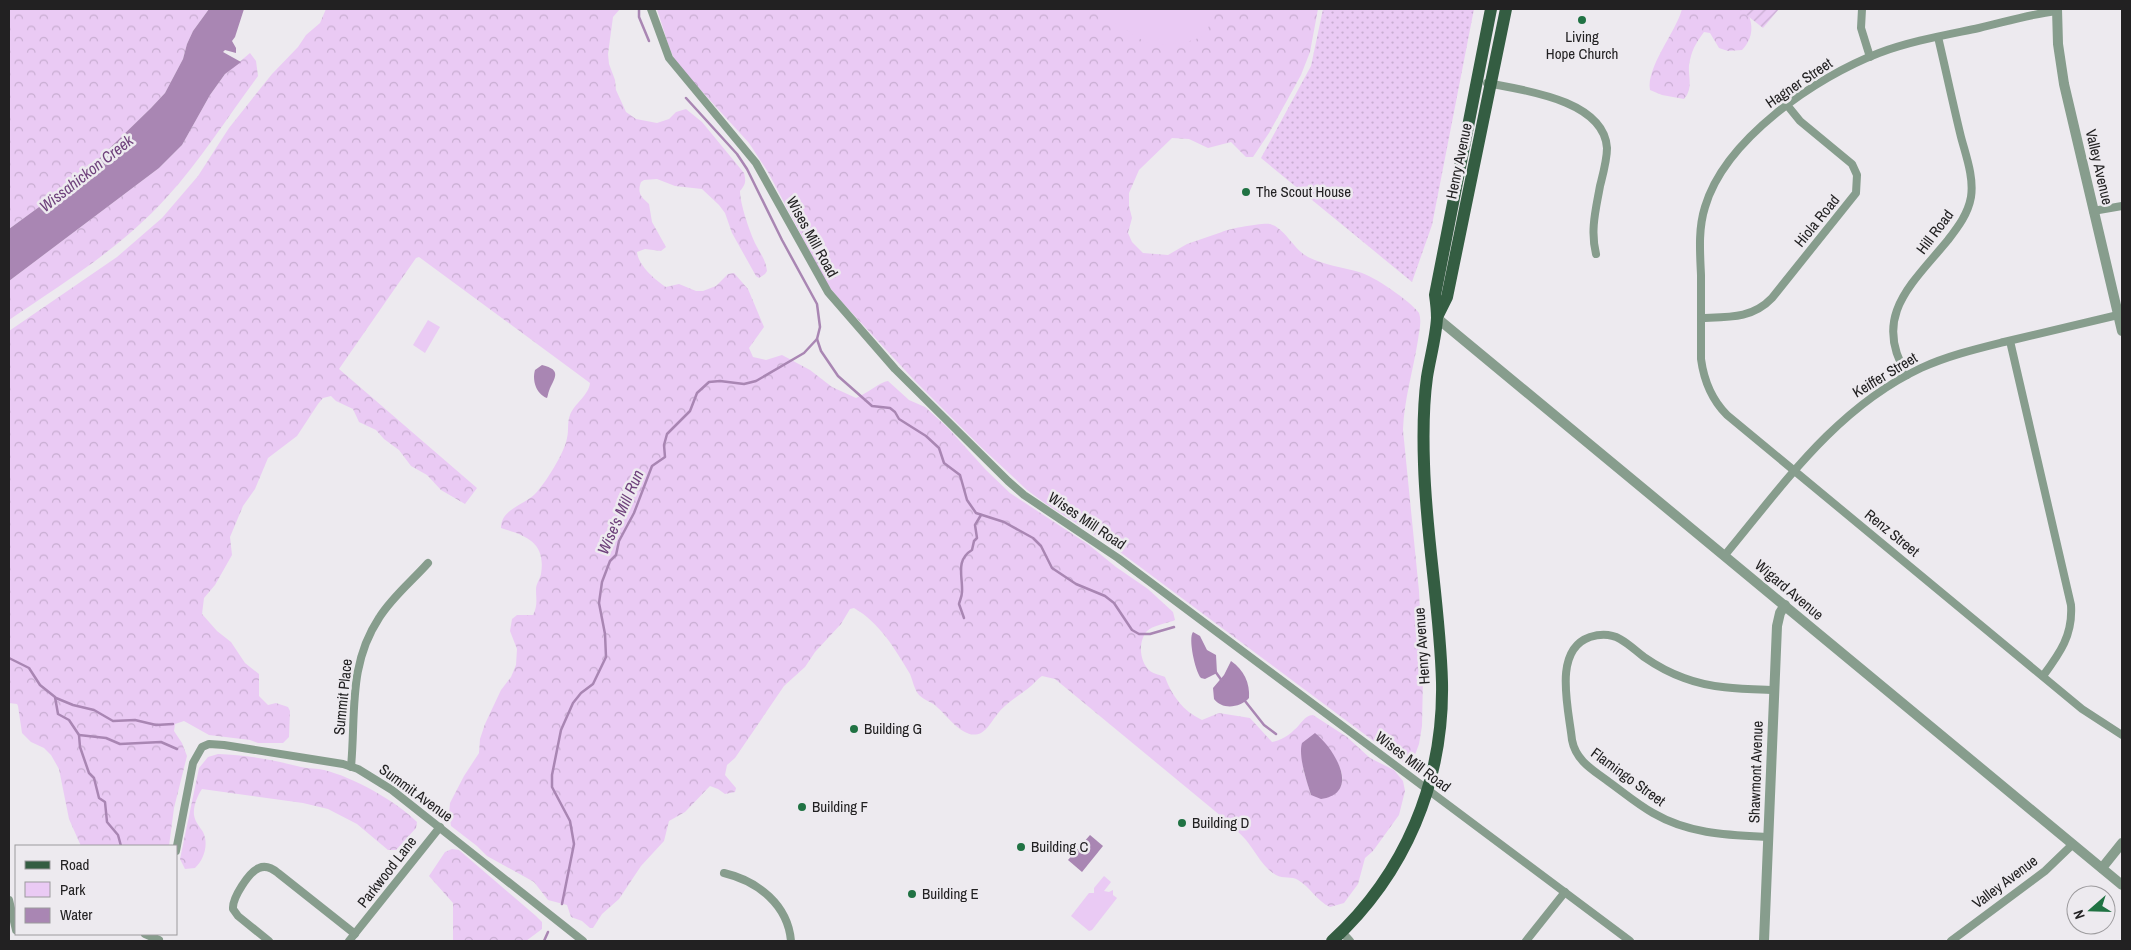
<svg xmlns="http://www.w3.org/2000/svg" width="2131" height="950" viewBox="0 0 2131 950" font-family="'Archivo Narrow',sans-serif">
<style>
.grass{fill:url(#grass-dots)}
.forest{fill:url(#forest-crowns);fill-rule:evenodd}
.park{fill:#eacaf4}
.garden{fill:url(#garden-furrows)}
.water{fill:#a986b3}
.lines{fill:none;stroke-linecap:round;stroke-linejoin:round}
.stream{stroke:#a986b3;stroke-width:2.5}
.minor{stroke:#879d8d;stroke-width:8}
.tertiary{stroke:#879d8d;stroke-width:10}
.primary{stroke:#345d42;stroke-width:12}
.poi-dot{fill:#207243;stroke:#edeaef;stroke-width:2}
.labels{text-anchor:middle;stroke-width:5;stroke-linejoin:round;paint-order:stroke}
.poi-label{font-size:15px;fill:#222122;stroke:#edeaef;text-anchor:start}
.street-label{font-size:15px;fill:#222122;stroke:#edeaef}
.water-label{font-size:16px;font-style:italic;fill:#6f427c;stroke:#edeaef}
</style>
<defs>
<pattern id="grass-dots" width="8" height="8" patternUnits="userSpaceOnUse" patternTransform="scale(1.25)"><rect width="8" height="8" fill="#eacaf4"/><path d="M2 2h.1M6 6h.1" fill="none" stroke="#c8add1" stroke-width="1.8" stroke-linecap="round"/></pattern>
<pattern id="forest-crowns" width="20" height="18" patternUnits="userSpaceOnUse" patternTransform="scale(1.25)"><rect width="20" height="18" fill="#eacaf4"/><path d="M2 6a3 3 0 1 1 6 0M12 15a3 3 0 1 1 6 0" fill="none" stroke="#c8add1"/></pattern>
<pattern id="garden-furrows" width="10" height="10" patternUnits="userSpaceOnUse" patternTransform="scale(1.25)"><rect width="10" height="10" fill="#eacaf4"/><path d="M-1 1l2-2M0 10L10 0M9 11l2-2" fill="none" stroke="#c8add1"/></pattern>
</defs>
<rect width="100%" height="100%" fill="#edeaef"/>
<!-- grass -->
<polygon class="grass" points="1323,9 1474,9 1432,225 1412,282 1261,158 1311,66"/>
<!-- forest -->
<g class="forest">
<polygon points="9,9 209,9 193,31 187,44 183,59 165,93 151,108 80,177 9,229"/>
<path d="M326,9H620L613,17L608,54L609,64L615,80L616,90L626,112L636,119L657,123L669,119L676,112L686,109L702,122L744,173C746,181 746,184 740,191C740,204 750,233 756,245C761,254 766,261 767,271L765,274L759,278L756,276L732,233L725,213L719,205L702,189L675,186L657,179L644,180L641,182C637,193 641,197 649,204L652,222L666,247L661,251L645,249L637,252C638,265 655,280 666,287L679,284L696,291H703L716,286L728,274L734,273L748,289L764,327L749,348L753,357L766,360L782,355L810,370L832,387L856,398C866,394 880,382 888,381L909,400L925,407L948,428L986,470L1010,493L1089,545L1116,567L1148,589L1173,612L1175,620L1173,621C1166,623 1152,626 1147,631C1138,641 1139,662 1150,671C1154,674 1161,675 1165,677C1172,696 1183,711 1202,720L1219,713L1250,718L1272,742C1281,740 1288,736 1294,730C1301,725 1304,715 1313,715L1347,737L1370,758L1394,770L1403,781L1405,791L1399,815L1373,851L1365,858L1358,884L1344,903L1330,907C1317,901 1310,887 1298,880C1292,876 1283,879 1276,875C1262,867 1256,852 1246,840C1240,833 1233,828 1227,821L1055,679L1042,676C1037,679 1035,683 1031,686C1019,696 1005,703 996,716C991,722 988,729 981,733C965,741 948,717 938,708C933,702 925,701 919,695C914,689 913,681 910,674C895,649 880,623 854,608L850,609L841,624L815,652L805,667L784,686L735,758L727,765L725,775L736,788L735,792L725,794L718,789L710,786L685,812L669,821L664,841L641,866L619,899L602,914L593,928H590L582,921L571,917L567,905L548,900L534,882L487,856L477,846L451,826L449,814L450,803L464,776L479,753L480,739L485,724L501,690L511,677L516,665L517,649L510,631L512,619L517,615H533C538,605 536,599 536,589C536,584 540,579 541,574C546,544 528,536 504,529L501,528C501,509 524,505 535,494C545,484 565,452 567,438C569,431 567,422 570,415C574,404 589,395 590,383L419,257L416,258L339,369L477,488L465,504L441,490L427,475L411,466L399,450L384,439L376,430L359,422L353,409L336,401L331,396L323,398L318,404L297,436L268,458L255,489L243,506L230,537L232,555L215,585L204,598L202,614L217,631L231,642L245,663L259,674V696L268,705L276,703L288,707L290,711L289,737L283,743H258L250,740L209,735L184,721L175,724L174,731L182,743L187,756L174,808L169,846H81L69,819L59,769L51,755L44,748L31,742L22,733L18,706L17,704L9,703V331L117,257L162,218L198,176L229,128L272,74L298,47L306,35L320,23ZM1301,751L1332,753C1339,766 1347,776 1339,790L1311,795L1304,772Z"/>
<path d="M657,9H1318L1310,52L1301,75L1269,133L1253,157H1246L1231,142L1208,148L1189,139L1172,138L1139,170L1129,193V206L1132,218L1128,233L1132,242L1143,253L1168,255L1187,244L1222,232C1226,229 1265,222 1270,224C1285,228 1293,249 1308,257C1324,265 1342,267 1359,272C1374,276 1410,301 1419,313C1422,322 1419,331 1418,340C1413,371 1404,400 1403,430L1419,591L1423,677L1422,726L1419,744L1412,763H1405L1391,754L1112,546L1046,504L1027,490L982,448L915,381L840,300L827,284L768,172L749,143L676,63L669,47Z"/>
<path d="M1682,9H1745C1754,22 1754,38 1742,50L1728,51L1719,48L1710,33L1704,32C1697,42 1693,47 1690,60C1686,73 1695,87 1684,99L1662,95L1650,90C1646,67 1676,32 1682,9Z"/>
<path d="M250,53L256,61L258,76C228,116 201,160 167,197C121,248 65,282 9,320V281L159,168L182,145L210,95L225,74Z"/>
<path d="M218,754C247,755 274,760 301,767C309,769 317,768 324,770C353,777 396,801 417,822L416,828L396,850H388L357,824L328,809L303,803L202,789C197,796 193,807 194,815C195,822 200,827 203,832C209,844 204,860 195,868L185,869L180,859L199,768L208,757Z"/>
<polygon points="452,849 459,850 536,916 542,922 542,929 526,941 453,941 453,903 429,876 445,852"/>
</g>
<!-- park -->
<g class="park">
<path d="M1094,9H1214C1211,16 1210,29 1204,34C1195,44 1157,47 1145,42Z"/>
<polygon points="428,320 440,327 425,353 413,345"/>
<polygon points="1104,876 1111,882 1104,891 1109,892 1113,890 1113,895 1117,898 1092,930 1089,931 1071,916 1089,893 1094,893 1094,888"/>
</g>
<!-- garden -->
<polygon class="garden" points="1739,9 1779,9 1763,28"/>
<!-- water -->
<g class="water">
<polygon points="209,9 244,9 235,37 232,41 236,48 236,53 225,50 223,52 241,62 225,74 210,95 182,145 159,168 9,281 9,229 80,177 151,108 165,93 183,59 187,44 193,31"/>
<path d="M542,365C563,370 554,378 549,391C548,393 548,396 547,398C536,394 532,380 535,370Z"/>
<path d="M1193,632L1200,636L1207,650L1216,655L1217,673L1205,679L1201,678C1195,671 1188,638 1193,632Z"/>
<path d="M1231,661C1244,670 1250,683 1249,698C1240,708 1222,710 1214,699L1213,688L1224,675Z"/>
<path d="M1315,733C1334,748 1362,793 1321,799L1311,795C1307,782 1298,756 1302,743Z"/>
<polygon points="1090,835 1103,846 1082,872 1068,860"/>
</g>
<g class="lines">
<!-- stream -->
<g class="stream">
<polyline points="639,9 639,17 649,41"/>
<polyline points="817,339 821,351 838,376 872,406 890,408 895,412 899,419 926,436 939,448 944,463 960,475 967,500 976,513 1004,522 1033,538 1041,546 1052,568 1076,584 1105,596 1114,603 1132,630 1139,634 1150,634 1174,627"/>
<path d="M964,618L959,604C960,600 962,596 962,592C963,577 955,560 972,550L974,541L977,538L975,525L981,515"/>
<polyline points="9,658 29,668 40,685 55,697 58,714 69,720 79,735 80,747 89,773 94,778 99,798 105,802 107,822 118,835 121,846"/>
<polyline points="1215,671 1222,681"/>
<polyline points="56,698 73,705 94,710 113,721 135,720 156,725 173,724"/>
<polyline points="1245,701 1264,725 1276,734"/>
<polyline points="79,735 106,738 120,744 161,742 177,749"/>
<polyline points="562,904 574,844 570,821 552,787 552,775 561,730 573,703 581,693 593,684 606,657 605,634 599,603 602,582 610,561 616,555 619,541 634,513 652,466 665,457 664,445 667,434 690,411 697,393 709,382 720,381 744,384 756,381 804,353 817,339 820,327 817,304 782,240 747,169 737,154 686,98"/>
<polyline points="544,941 548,932"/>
</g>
<!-- minor -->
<g class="minor">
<polyline points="651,9 669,58 756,163 828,292 895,369 1008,481 1024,495 1118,558 1630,941"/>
<polyline points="1862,9 1861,28 1870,57"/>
<path d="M2057,11C2030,14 2005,22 1979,28C1946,35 1911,41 1879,53C1816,77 1725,139 1705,207C1698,229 1700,253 1701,275C1701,303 1701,331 1701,359C1704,381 1711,399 1727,415L2082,709L2122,735"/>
<path d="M1487,83C1523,90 1604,100 1607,148C1607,160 1603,174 1600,186C1596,209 1590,230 1596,254"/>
<polyline points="2093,211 2122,206"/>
<path d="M1701,318C1728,317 1752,319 1772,298L1856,193L1857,175L1852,164L1800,121L1787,105"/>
<path d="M2010,341L2071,605C2073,635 2060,653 2043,676"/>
<path d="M1907,375C1871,316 1912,284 1948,240C1958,227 1968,214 1971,197C1974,177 1966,156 1961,137C1953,104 1946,71 1938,37"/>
<path d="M1725,555C1783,485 1836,408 1921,368C1947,356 1976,349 2004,342C2042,333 2080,324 2118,315"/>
<path d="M351,767C356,713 348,665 379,618C392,597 412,581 428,563"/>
<path d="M1768,837C1727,835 1689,834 1653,813C1637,804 1623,792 1609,782C1593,770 1576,761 1572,740C1569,710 1552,650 1590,637C1600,634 1611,634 1620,639C1629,644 1636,651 1644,657C1657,666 1670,673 1684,678C1713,689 1744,689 1774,690"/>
<polyline points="176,851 193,763 202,747 209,744 224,745 343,764 358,769 392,790 583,941"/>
<path d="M724,873C758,881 788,905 791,941"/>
<polyline points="9,900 16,930"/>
<polyline points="1342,932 1350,941"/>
<polyline points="145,934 159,940"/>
<path d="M269,941L238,916L233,909C232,898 249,872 259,868C266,865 272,868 278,873L355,934"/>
<polyline points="349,941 440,827"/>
<polyline points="1526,941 1565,892"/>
<polyline points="1951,941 2045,871 2073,844"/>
</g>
<!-- tertiary -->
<g class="tertiary">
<polyline points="2057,9 2058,44 2064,84 2122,331"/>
<polyline points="1437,318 2122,885"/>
<polyline points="2102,868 2122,843"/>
<polyline points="1764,941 1777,626 1780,613 1785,605"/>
</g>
<!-- primary -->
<g class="primary">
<polyline points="1438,315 1447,297 1506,9"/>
<path d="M1332,941C1405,874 1444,782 1442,682C1440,609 1426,537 1424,464C1423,435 1423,406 1427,377C1430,358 1436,337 1437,318C1437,310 1436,302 1435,295L1491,9"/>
</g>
</g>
<!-- markers -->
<g class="poi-dot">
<circle cx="1582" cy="20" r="5"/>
<circle cx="1246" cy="192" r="5"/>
<circle cx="854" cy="729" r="5"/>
<circle cx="802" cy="807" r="5"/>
<circle cx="1182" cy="823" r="5"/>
<circle cx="1021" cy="847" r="5"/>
<circle cx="912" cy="894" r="5"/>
</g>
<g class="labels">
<!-- poi labels -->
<g class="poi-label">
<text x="1582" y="42" text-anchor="middle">Living<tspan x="1582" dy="17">Hope Church</tspan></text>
<text x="1256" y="197">The Scout House</text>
<text x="864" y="734">Building G</text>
<text x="812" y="812">Building F</text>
<text x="1192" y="828">Building D</text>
<text x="1031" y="852">Building C</text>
<text x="922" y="899">Building E</text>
</g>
<!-- street labels -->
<g class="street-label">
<text transform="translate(1799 83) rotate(-34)" y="5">Hagner Street</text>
<text transform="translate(1459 161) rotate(-78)" y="5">Henry Avenue</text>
<text transform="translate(2099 167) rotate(77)" y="5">Valley Avenue</text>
<text transform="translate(1817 221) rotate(-51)" y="5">Hiola Road</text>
<text transform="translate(1935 232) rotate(-53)" y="5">Hill Road</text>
<text transform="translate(812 237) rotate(61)" y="5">Wises Mill Road</text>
<text transform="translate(1885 375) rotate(-31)" y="5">Keiffer Street</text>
<text transform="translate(1087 521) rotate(34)" y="5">Wises Mill Road</text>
<text transform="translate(1892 533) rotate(39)" y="5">Renz Street</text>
<text transform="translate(1789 590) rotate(40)" y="5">Wigard Avenue</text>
<text transform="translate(1422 646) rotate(-94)" y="5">Henry Avenue</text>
<text transform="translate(343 697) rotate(-84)" y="5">Summit Place</text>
<text transform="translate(1413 762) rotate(37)" y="5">Wises Mill Road</text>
<text transform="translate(1756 772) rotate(-88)" y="5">Shawmont Avenue</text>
<text transform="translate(1628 777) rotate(36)" y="5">Flamingo Street</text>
<text transform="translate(416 793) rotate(36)" y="5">Summit Avenue</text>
<text transform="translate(387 872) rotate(-52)" y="5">Parkwood Lane</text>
<text transform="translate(2005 882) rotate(-37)" y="5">Valley Avenue</text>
</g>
<!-- water labels -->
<g class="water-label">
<text transform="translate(86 173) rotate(-38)" y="6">Wissahickon Creek</text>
<text transform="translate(620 512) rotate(-66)" y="6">Wise's Mill Run</text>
</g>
</g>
<!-- border -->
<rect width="2131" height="950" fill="none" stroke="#222122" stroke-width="20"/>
<!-- legend -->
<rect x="15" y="845" width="162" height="90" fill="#edeaef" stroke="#9c9a9d"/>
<rect x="25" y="861" width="25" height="8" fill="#345d42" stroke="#9c9a9d"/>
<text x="60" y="870" font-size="15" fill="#222122">Road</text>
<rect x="25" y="882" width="25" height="15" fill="#eacaf4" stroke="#9c9a9d"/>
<text x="60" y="895" font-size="15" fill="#222122">Park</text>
<rect x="25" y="908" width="25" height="15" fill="#a986b3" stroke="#9c9a9d"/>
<text x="60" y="920" font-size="15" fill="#222122">Water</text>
<!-- north arrow -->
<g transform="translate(2091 910) rotate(250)"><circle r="24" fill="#edeaef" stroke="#9c9a9d"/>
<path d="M0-4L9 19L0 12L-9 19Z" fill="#207243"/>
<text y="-8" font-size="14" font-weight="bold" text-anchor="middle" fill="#222122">N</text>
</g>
</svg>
